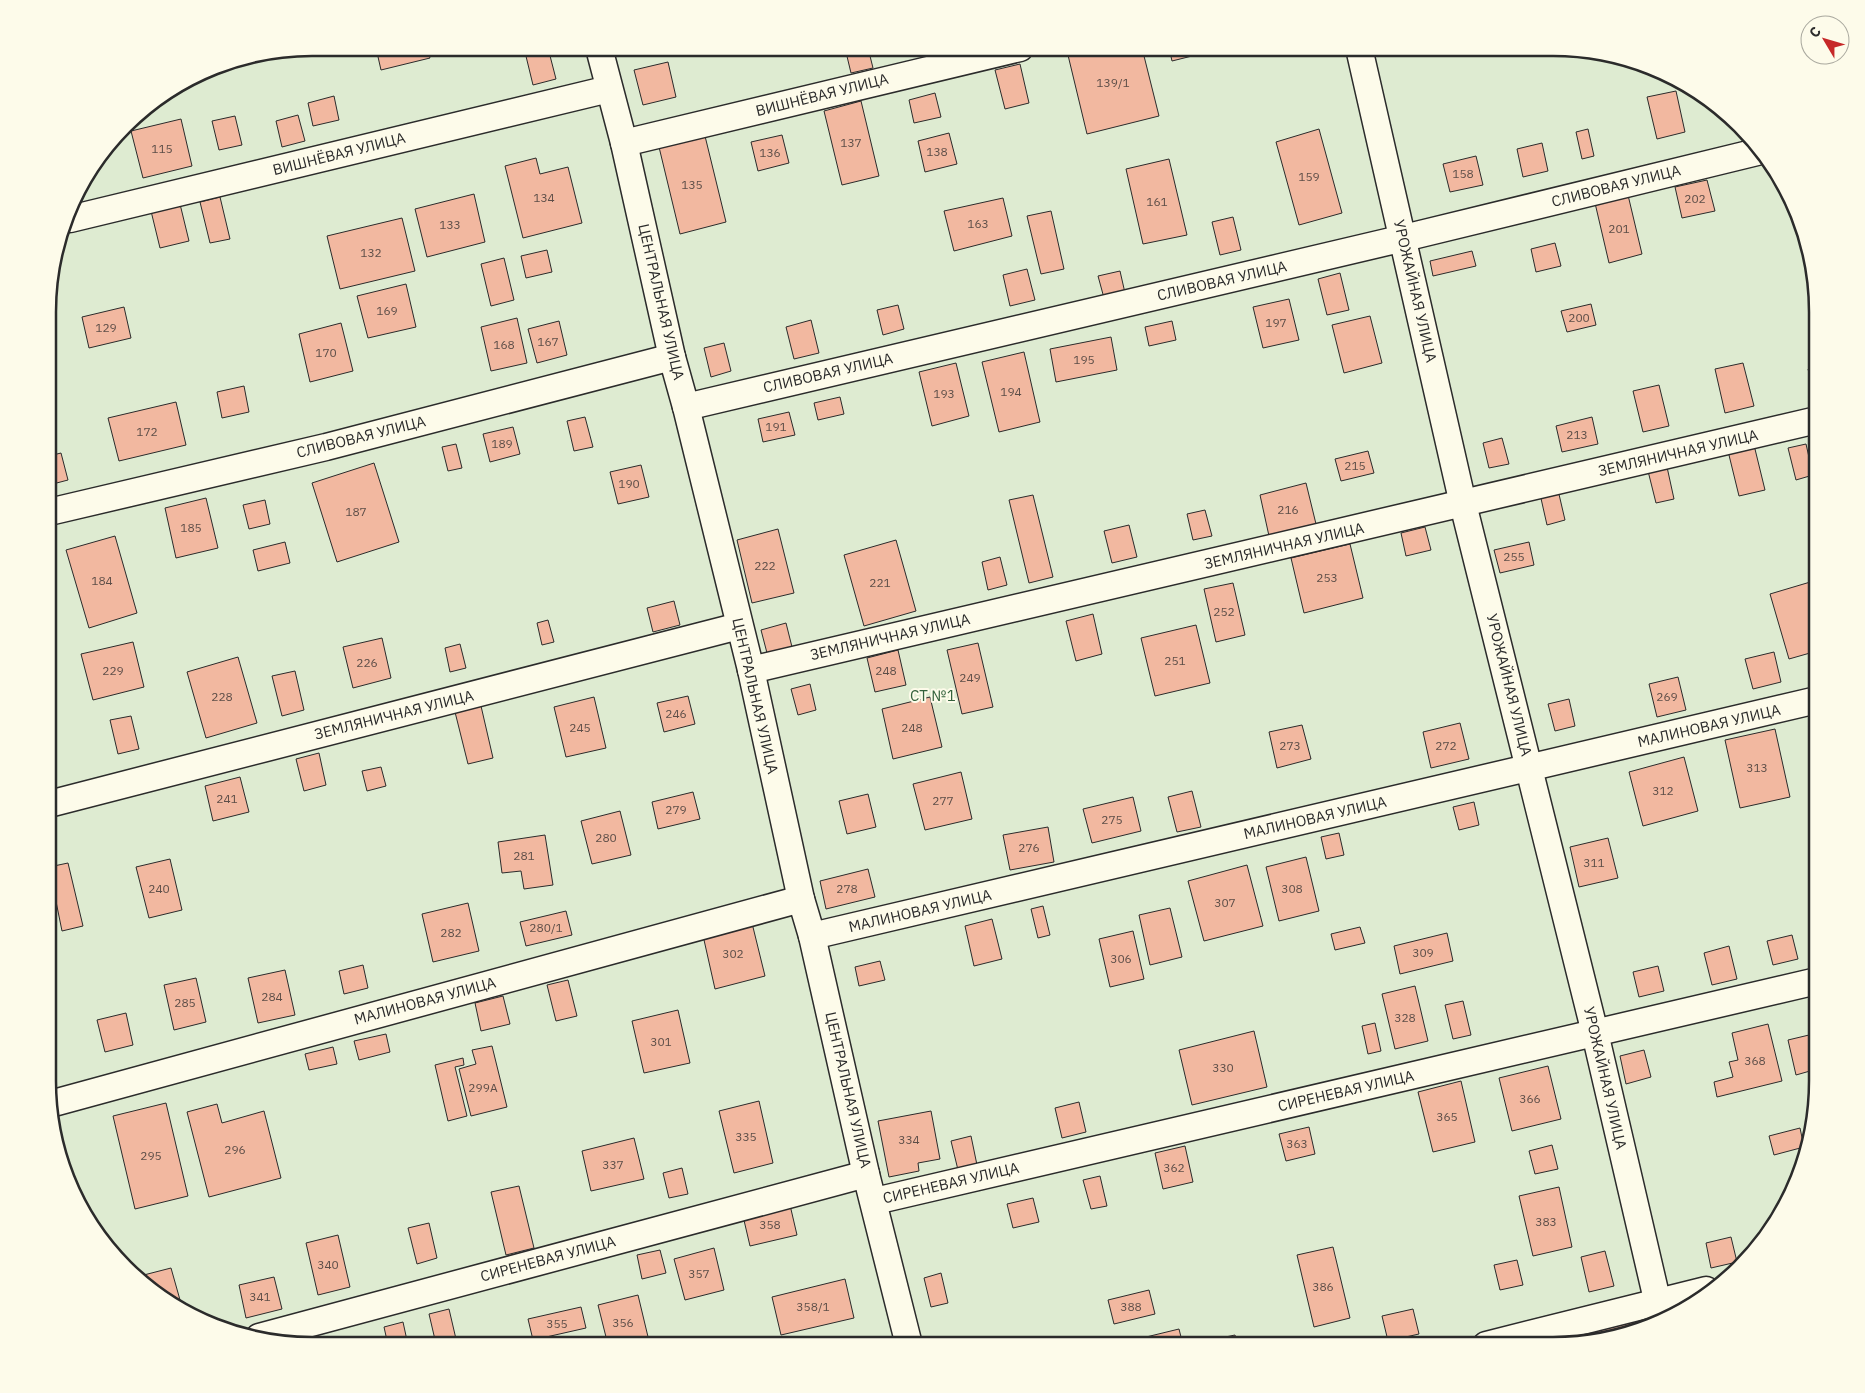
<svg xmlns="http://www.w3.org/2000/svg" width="1865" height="1393" viewBox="0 0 1865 1393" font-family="'IBM Plex Sans',sans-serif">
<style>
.green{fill:#deebd1;stroke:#74746e}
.building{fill:#f2b8a0;stroke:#2b2b2b}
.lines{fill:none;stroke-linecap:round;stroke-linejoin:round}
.minor-casing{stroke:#2b2b2b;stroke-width:29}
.minor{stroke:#fdfbea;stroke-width:26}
.labels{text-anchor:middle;stroke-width:4;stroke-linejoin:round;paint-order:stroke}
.number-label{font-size:12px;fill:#5d4e48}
.street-label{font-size:15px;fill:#2b2b2b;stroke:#fdfbea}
.park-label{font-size:15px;fill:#34623c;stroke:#fdfbea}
.rim{fill:none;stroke:#2b2b2b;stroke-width:2.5}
</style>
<rect width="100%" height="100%" fill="#fdfbea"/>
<!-- green -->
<polygon class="green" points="312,48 1570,48 1654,68 1727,113 1790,195 1812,260 1817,312 1817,1098 1797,1182 1752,1255 1670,1318 1605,1340 1553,1345 295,1345 211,1325 138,1280 75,1198 48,1098 50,278 83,180 138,113 227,62"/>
<!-- building -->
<g class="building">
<polygon points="376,48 427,48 430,58 381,70"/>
<polygon points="524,48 548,48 556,79 533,85"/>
<polygon points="845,48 868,48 873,68 851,73"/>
<polygon points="1079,48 1142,48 1159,116 1087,134 1067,51"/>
<polygon points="1169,48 1195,48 1196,55 1172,61"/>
<polygon points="668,62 676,97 643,105 634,70"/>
<polygon points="1020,64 1029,103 1005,109 995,70"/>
<polygon points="1676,91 1685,132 1657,139 1647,97"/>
<polygon points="935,93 941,117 914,123 909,100"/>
<polygon points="334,96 339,120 313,126 308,103"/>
<polygon points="861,101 879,176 842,185 824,111"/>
<polygon points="298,115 305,141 282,147 276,121"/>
<polygon points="235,116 242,145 219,150 212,121"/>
<polygon points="181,119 192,166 143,178 131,131"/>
<polygon points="1319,129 1342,213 1299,225 1276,142"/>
<polygon points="1588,129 1594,156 1582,159 1576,132"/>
<polygon points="949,133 957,164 925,172 918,141"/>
<polygon points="782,135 789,163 758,171 751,142"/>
<polygon points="705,136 726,222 680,234 659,147"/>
<polygon points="1542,143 1548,171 1523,177 1517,149"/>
<polygon points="1476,156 1483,185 1450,192 1443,164"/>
<polygon points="536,158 540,174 568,167 582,223 523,238 505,166"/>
<polygon points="1169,159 1187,235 1143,244 1126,169"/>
<polygon points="85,178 87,188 79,190 83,180"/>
<polygon points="1707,180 1715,211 1682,218 1675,187"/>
<polygon points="474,194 485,242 427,257 415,209"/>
<polygon points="1628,195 1642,254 1609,263 1595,203"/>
<polygon points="220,197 230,239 210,243 200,202"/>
<polygon points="1003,198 1012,236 954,251 944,211"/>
<polygon points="180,204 189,241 160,248 151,211"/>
<polygon points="1051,211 1064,269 1041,274 1027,216"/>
<polygon points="1233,217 1241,250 1220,255 1212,222"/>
<polygon points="402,218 415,271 340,289 327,236"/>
<polygon points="1555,243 1561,266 1536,272 1531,249"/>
<polygon points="547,250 552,272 526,278 521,256"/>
<polygon points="1472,251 1476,266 1433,276 1430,261"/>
<polygon points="504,258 514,300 491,306 481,264"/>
<polygon points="1027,269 1035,300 1010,306 1003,275"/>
<polygon points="1120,271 1125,293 1104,298 1098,276"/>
<polygon points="1340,273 1349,310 1327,315 1318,279"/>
<polygon points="406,284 416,327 368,338 357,296"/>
<polygon points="1289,299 1299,340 1263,348 1253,307"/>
<polygon points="1591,304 1596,325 1567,332 1561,311"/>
<polygon points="898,305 904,329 883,335 877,310"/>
<polygon points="124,307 131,338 89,348 82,317"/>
<polygon points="1370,316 1382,363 1344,373 1332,325"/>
<polygon points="517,318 527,363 491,371 481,327"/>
<polygon points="811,320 819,353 794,359 786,327"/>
<polygon points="559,321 567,355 537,363 528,329"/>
<polygon points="1172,321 1176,340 1149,346 1145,327"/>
<polygon points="341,323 353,371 310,382 299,334"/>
<polygon points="1111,337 1117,370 1056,382 1050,349"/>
<polygon points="724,343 731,371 711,377 704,348"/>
<polygon points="1024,352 1040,422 999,432 982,362"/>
<polygon points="956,363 969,416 932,426 919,372"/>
<polygon points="1743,363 1754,406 1725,413 1715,369"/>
<polygon points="1817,367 1817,396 1815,397 1808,369"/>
<polygon points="1659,385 1669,426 1643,432 1633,391"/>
<polygon points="244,386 249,412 222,418 217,392"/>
<polygon points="840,397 844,414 818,420 814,403"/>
<polygon points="176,402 186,445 119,461 108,418"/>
<polygon points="789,412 795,435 763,442 758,419"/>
<polygon points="585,417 593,447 574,451 567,421"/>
<polygon points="1592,417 1598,444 1562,452 1556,426"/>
<polygon points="513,427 520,454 490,462 483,434"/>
<polygon points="1502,438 1509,464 1489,468 1483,443"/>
<polygon points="456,444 462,468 448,471 442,447"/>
<polygon points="1806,444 1813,475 1796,480 1788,448"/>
<polygon points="1754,445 1765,490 1739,496 1728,451"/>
<polygon points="1368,451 1374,473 1341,481 1335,459"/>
<polygon points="61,453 68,480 49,485 49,456"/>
<polygon points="374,463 399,542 337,562 312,483"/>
<polygon points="641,465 649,497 618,504 610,472"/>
<polygon points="1667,467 1674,499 1656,503 1648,471"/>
<polygon points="1306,483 1316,524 1269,536 1260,495"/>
<polygon points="1558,490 1565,520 1547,525 1540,494"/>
<polygon points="1033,495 1053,577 1029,583 1009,500"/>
<polygon points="206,498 218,548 176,558 165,508"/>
<polygon points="265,500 270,524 249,529 243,505"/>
<polygon points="1205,510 1212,536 1193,540 1187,514"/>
<polygon points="1129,525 1137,557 1112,563 1104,531"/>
<polygon points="1425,527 1431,550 1406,556 1401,533"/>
<polygon points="778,529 794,593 752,603 737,540"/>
<polygon points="115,536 137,613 89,628 66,550"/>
<polygon points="896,540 916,611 864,626 844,555"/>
<polygon points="285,542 290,563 258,571 253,550"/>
<polygon points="1529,542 1534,565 1500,573 1494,550"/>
<polygon points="1350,544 1363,598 1304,613 1291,558"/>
<polygon points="1000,557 1007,585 988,590 982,562"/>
<polygon points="1817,580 1817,651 1789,659 1770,594"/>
<polygon points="1233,583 1245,635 1216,642 1204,589"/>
<polygon points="674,601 680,625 653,632 647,608"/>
<polygon points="1093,614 1102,654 1076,661 1066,621"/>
<polygon points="548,620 554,642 542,645 537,623"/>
<polygon points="786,623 792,647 767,653 761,630"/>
<polygon points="1196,625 1210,683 1155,696 1141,638"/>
<polygon points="49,638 54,659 49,660"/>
<polygon points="382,638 391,678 353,688 343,647"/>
<polygon points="133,642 144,687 93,700 81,654"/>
<polygon points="978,643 993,707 962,714 947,650"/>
<polygon points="460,644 466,668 450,672 445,648"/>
<polygon points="898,650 906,685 875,692 867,658"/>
<polygon points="1774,652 1781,682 1753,689 1745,659"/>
<polygon points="238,657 257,723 206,738 187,672"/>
<polygon points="295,671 304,710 282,716 272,676"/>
<polygon points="1678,677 1686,710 1657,717 1649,684"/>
<polygon points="810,684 816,710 798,715 791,689"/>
<polygon points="688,696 695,724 664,732 657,703"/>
<polygon points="594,697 606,748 566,757 554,707"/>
<polygon points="930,697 942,747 893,759 882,709"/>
<polygon points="1569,699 1575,726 1555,731 1548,704"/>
<polygon points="481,706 493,758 468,764 455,712"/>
<polygon points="131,716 139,749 118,754 110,720"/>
<polygon points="1460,723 1469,759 1431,768 1423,732"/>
<polygon points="1302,725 1311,759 1277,768 1269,732"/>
<polygon points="1775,729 1790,797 1740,808 1725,740"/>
<polygon points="1817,742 1817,771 1810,743"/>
<polygon points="319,753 326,785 304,791 296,759"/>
<polygon points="1684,757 1698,811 1643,826 1629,772"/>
<polygon points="381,767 386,786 367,791 362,771"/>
<polygon points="961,772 972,819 925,830 913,784"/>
<polygon points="240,777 249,812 213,821 205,786"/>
<polygon points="1192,791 1201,827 1177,832 1168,797"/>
<polygon points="693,792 700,819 658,829 652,802"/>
<polygon points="868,794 876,827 847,834 839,801"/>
<polygon points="1133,797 1141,831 1092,843 1083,809"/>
<polygon points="1474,802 1479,825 1459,830 1453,807"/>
<polygon points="620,811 631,855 592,864 581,821"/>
<polygon points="1048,827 1054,862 1010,870 1003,835"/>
<polygon points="1339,833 1344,855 1326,859 1321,837"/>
<polygon points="545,835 553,885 524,889 521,871 502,873 498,842"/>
<polygon points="1608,838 1618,878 1579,887 1570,847"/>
<polygon points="1306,857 1319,911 1279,921 1266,867"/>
<polygon points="170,859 182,910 149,918 136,867"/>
<polygon points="68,863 83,926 62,931 49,867"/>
<polygon points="1247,865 1263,926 1204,941 1188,881"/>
<polygon points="868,869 875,897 826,909 820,881"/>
<polygon points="468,903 479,951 433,962 422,914"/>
<polygon points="1043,906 1050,935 1038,938 1031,909"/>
<polygon points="1170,908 1182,957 1150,965 1139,915"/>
<polygon points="566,911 572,935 526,946 520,922"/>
<polygon points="751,919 765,976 715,989 702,931"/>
<polygon points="992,919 1002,959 974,966 965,926"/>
<polygon points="1360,927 1365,943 1335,950 1331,934"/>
<polygon points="1133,931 1144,979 1110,987 1099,939"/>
<polygon points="1447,933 1453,961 1400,974 1394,946"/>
<polygon points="1792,935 1798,959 1773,965 1767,941"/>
<polygon points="1729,946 1737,979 1712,985 1704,953"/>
<polygon points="880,961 885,980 859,986 855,967"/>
<polygon points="363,965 368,988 344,994 339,971"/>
<polygon points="1658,966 1664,991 1639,997 1633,972"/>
<polygon points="285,970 295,1015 258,1023 248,978"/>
<polygon points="196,978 206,1022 174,1030 164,985"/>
<polygon points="568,980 577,1016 556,1021 547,985"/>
<polygon points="1415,986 1428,1041 1395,1049 1382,994"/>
<polygon points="503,996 510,1024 481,1031 475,1003"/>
<polygon points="1463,1001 1471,1035 1453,1039 1445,1005"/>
<polygon points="678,1010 690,1063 644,1073 632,1021"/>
<polygon points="126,1013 133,1045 105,1052 97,1020"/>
<polygon points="1375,1023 1381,1051 1368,1054 1362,1026"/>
<polygon points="1768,1024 1782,1081 1717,1097 1714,1082 1733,1077 1729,1062 1738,1060 1732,1033"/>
<polygon points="1254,1031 1267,1087 1192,1105 1179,1050"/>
<polygon points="386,1034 390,1052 359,1060 354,1041"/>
<polygon points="1809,1035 1817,1069 1796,1075 1788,1040"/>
<polygon points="492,1046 507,1107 471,1116 459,1069 476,1064 472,1050"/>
<polygon points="333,1047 337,1064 309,1070 305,1054"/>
<polygon points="1644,1050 1651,1077 1626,1084 1620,1056"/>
<polygon points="463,1058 464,1065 455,1067 467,1116 448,1121 435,1065"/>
<polygon points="1548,1066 1561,1119 1512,1131 1499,1078"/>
<polygon points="1461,1081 1475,1142 1433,1152 1418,1092"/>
<polygon points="759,1101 773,1163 734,1173 719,1111"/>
<polygon points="1079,1102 1086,1132 1062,1138 1055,1108"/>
<polygon points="166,1103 188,1196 135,1209 113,1116"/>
<polygon points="217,1104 222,1123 264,1111 281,1178 209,1197 187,1112"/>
<polygon points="931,1111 940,1159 918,1163 919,1171 889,1177 878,1121"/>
<polygon points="1309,1127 1315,1154 1286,1161 1279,1134"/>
<polygon points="1800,1128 1804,1147 1774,1155 1769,1136"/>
<polygon points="971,1136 977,1165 958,1170 951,1141"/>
<polygon points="634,1138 644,1179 591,1191 582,1151"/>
<polygon points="1552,1145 1558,1169 1535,1174 1529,1151"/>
<polygon points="1185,1146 1193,1182 1163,1189 1155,1153"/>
<polygon points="682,1168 688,1194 669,1198 663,1173"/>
<polygon points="1100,1176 1107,1206 1091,1209 1083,1180"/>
<polygon points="519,1186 534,1248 506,1255 491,1192"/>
<polygon points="1559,1187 1572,1247 1533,1256 1519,1196"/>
<polygon points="1033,1198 1039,1222 1013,1228 1007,1204"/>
<polygon points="790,1205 797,1235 750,1246 743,1216"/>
<polygon points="429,1223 437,1258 417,1264 408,1228"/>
<polygon points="338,1235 350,1287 318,1295 306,1243"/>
<polygon points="1731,1237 1737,1262 1711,1268 1706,1243"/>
<polygon points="1333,1247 1350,1318 1314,1327 1297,1255"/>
<polygon points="714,1248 724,1290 685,1300 674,1259"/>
<polygon points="660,1250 666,1273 642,1279 637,1255"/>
<polygon points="1605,1251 1614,1286 1589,1292 1581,1257"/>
<polygon points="1517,1260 1523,1285 1500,1290 1494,1265"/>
<polygon points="171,1268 182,1307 136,1277"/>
<polygon points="941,1273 948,1303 931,1307 924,1278"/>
<polygon points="274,1277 282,1309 246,1318 239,1285"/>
<polygon points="845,1279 854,1318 781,1335 772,1297"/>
<polygon points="1149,1290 1155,1314 1114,1324 1108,1300"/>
<polygon points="638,1295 649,1341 633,1345 608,1345 598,1305"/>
<polygon points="581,1307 586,1328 533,1340 528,1319"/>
<polygon points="449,1309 456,1339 436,1344 429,1314"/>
<polygon points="1413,1309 1419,1334 1388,1341 1382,1316"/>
<polygon points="1632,1321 1634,1330 1605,1340 1593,1342 1590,1331"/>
<polygon points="403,1322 408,1345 388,1345 384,1327"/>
<polygon points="1179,1329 1183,1345 1144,1345 1142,1338"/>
<polygon points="1235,1335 1238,1345 1218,1345 1216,1339"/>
</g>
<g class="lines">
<!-- minor casing -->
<g class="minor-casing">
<g id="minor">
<polyline points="599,48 624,143 672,357 686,407 751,670 801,899 812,936 866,1174 909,1345"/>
<polyline points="1359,48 1463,504 1595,1033 1662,1321"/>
<polyline points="624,143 1020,48"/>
<polyline points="70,219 609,89"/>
<polyline points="686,407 1404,238 1757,152"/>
<polyline points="49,512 326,447 672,357"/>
<polyline points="751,670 1817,420"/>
<polyline points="49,804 739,626"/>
<polyline points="812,936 1817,700"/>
<polyline points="50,1104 801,899"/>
<polyline points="875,1201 1817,981"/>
<polyline points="259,1337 866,1174"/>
<polyline points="1486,1345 1706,1290"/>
</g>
</g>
<!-- minor -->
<use href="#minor" class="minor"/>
</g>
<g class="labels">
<!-- number labels -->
<g class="number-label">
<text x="1113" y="87">139/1</text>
<text x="851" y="147">137</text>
<text x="162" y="153">115</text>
<text x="937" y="156">138</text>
<text x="770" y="157">136</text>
<text x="1463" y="178">158</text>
<text x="1309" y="181">159</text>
<text x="692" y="189">135</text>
<text x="544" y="202">134</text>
<text x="1695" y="203">202</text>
<text x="1157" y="206">161</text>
<text x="978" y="228">163</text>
<text x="450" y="229">133</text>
<text x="1619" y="233">201</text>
<text x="371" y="257">132</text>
<text x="387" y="315">169</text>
<text x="1579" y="322">200</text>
<text x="1276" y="327">197</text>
<text x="106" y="332">129</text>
<text x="548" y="346">167</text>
<text x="504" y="349">168</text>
<text x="326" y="357">170</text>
<text x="1084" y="364">195</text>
<text x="1011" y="396">194</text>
<text x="944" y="398">193</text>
<text x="776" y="431">191</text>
<text x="147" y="436">172</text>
<text x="1577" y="439">213</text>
<text x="502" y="448">189</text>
<text x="1355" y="470">215</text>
<text x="629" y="488">190</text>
<text x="1288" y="514">216</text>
<text x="356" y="516">187</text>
<text x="191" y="532">185</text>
<text x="1514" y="561">255</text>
<text x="765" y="570">222</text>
<text x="1327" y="582">253</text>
<text x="102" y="585">184</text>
<text x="880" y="587">221</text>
<text x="1224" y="616">252</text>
<text x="1175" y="665">251</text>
<text x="367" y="667">226</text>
<text x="113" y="675">229</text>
<text x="886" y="675">248</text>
<text x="970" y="682">249</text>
<text x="222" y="701">228</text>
<text x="1667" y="701">269</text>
<text x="676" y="718">246</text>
<text x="580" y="732">245</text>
<text x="912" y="732">248</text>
<text x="1290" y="750">273</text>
<text x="1446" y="750">272</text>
<text x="1757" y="772">313</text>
<text x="1663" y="795">312</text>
<text x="227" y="803">241</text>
<text x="943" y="805">277</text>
<text x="676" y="814">279</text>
<text x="1112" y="824">275</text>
<text x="606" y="842">280</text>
<text x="1029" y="852">276</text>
<text x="524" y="860">281</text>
<text x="1594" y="867">311</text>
<text x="159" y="893">240</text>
<text x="847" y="893">278</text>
<text x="1292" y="893">308</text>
<text x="1225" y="907">307</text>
<text x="546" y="932">280/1</text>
<text x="451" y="937">282</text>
<text x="1423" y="957">309</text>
<text x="733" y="958">302</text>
<text x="1121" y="963">306</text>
<text x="272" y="1001">284</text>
<text x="185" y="1007">285</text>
<text x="1405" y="1022">328</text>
<text x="661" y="1046">301</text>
<text x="1755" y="1065">368</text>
<text x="1223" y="1072">330</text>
<text x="483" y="1092">299А</text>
<text x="1530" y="1103">366</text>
<text x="1447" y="1121">365</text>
<text x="746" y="1141">335</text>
<text x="909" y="1144">334</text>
<text x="1297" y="1148">363</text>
<text x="235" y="1154">296</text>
<text x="151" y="1160">295</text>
<text x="613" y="1169">337</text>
<text x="1174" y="1172">362</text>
<text x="1546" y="1226">383</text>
<text x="770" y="1229">358</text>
<text x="328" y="1269">340</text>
<text x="699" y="1278">357</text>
<text x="1323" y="1291">386</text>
<text x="260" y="1301">341</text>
<text x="813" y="1311">358/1</text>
<text x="1131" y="1311">388</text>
<text x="623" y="1327">356</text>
<text x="557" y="1328">355</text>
</g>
<!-- street labels -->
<g class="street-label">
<text transform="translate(822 95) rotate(-14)" y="5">ВИШНЁВАЯ УЛИЦА</text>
<text transform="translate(339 154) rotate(-14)" y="5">ВИШНЁВАЯ УЛИЦА</text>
<text transform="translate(1616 186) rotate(-14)" y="5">СЛИВОВАЯ УЛИЦА</text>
<text transform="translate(1222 281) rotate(-13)" y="5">СЛИВОВАЯ УЛИЦА</text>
<text transform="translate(1415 291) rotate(77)" y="5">УРОЖАЙНАЯ УЛИЦА</text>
<text transform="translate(661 302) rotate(77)" y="5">ЦЕНТРАЛЬНАЯ УЛИЦА</text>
<text transform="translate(828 373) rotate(-13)" y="5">СЛИВОВАЯ УЛИЦА</text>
<text transform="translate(361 437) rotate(-14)" y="5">СЛИВОВАЯ УЛИЦА</text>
<text transform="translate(1678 453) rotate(-13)" y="5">ЗЕМЛЯНИЧНАЯ УЛИЦА</text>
<text transform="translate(1284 546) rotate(-13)" y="5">ЗЕМЛЯНИЧНАЯ УЛИЦА</text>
<text transform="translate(890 637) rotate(-13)" y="5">ЗЕМЛЯНИЧНАЯ УЛИЦА</text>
<text transform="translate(1509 685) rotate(76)" y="5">УРОЖАЙНАЯ УЛИЦА</text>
<text transform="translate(755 696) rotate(77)" y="5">ЦЕНТРАЛЬНАЯ УЛИЦА</text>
<text transform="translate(394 715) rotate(-14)" y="5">ЗЕМЛЯНИЧНАЯ УЛИЦА</text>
<text transform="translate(1709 726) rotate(-13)" y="5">МАЛИНОВАЯ УЛИЦА</text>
<text transform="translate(1315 818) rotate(-13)" y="5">МАЛИНОВАЯ УЛИЦА</text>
<text transform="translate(920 911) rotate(-13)" y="5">МАЛИНОВАЯ УЛИЦА</text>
<text transform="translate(425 1001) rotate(-15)" y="5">МАЛИНОВАЯ УЛИЦА</text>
<text transform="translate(1605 1078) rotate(77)" y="5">УРОЖАЙНАЯ УЛИЦА</text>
<text transform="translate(848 1090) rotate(77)" y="5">ЦЕНТРАЛЬНАЯ УЛИЦА</text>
<text transform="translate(1346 1091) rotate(-13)" y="5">СИРЕНЕВАЯ УЛИЦА</text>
<text transform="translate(951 1183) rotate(-13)" y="5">СИРЕНЕВАЯ УЛИЦА</text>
<text transform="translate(548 1259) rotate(-15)" y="5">СИРЕНЕВАЯ УЛИЦА</text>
</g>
<!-- park labels -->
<g class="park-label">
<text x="933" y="701">СТ №1</text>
</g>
</g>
<!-- crop -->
<path d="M0 0H1865V1393H0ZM312 56H1553A256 256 0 0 1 1809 312V1081A256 256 0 0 1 1553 1337H312A256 256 0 0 1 56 1081V312A256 256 0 0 1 312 56Z" fill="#fdfbea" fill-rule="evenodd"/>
<path class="rim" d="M312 56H1553A256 256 0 0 1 1809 312V1081A256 256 0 0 1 1553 1337H312A256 256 0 0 1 56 1081V312A256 256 0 0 1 312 56Z"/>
<!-- north arrow -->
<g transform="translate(1825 40) rotate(308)"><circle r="24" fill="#fdfbea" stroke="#a9a89e"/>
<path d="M0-4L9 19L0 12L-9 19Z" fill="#c62828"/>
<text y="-8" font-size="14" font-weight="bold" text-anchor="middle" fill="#2b2b2b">С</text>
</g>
</svg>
